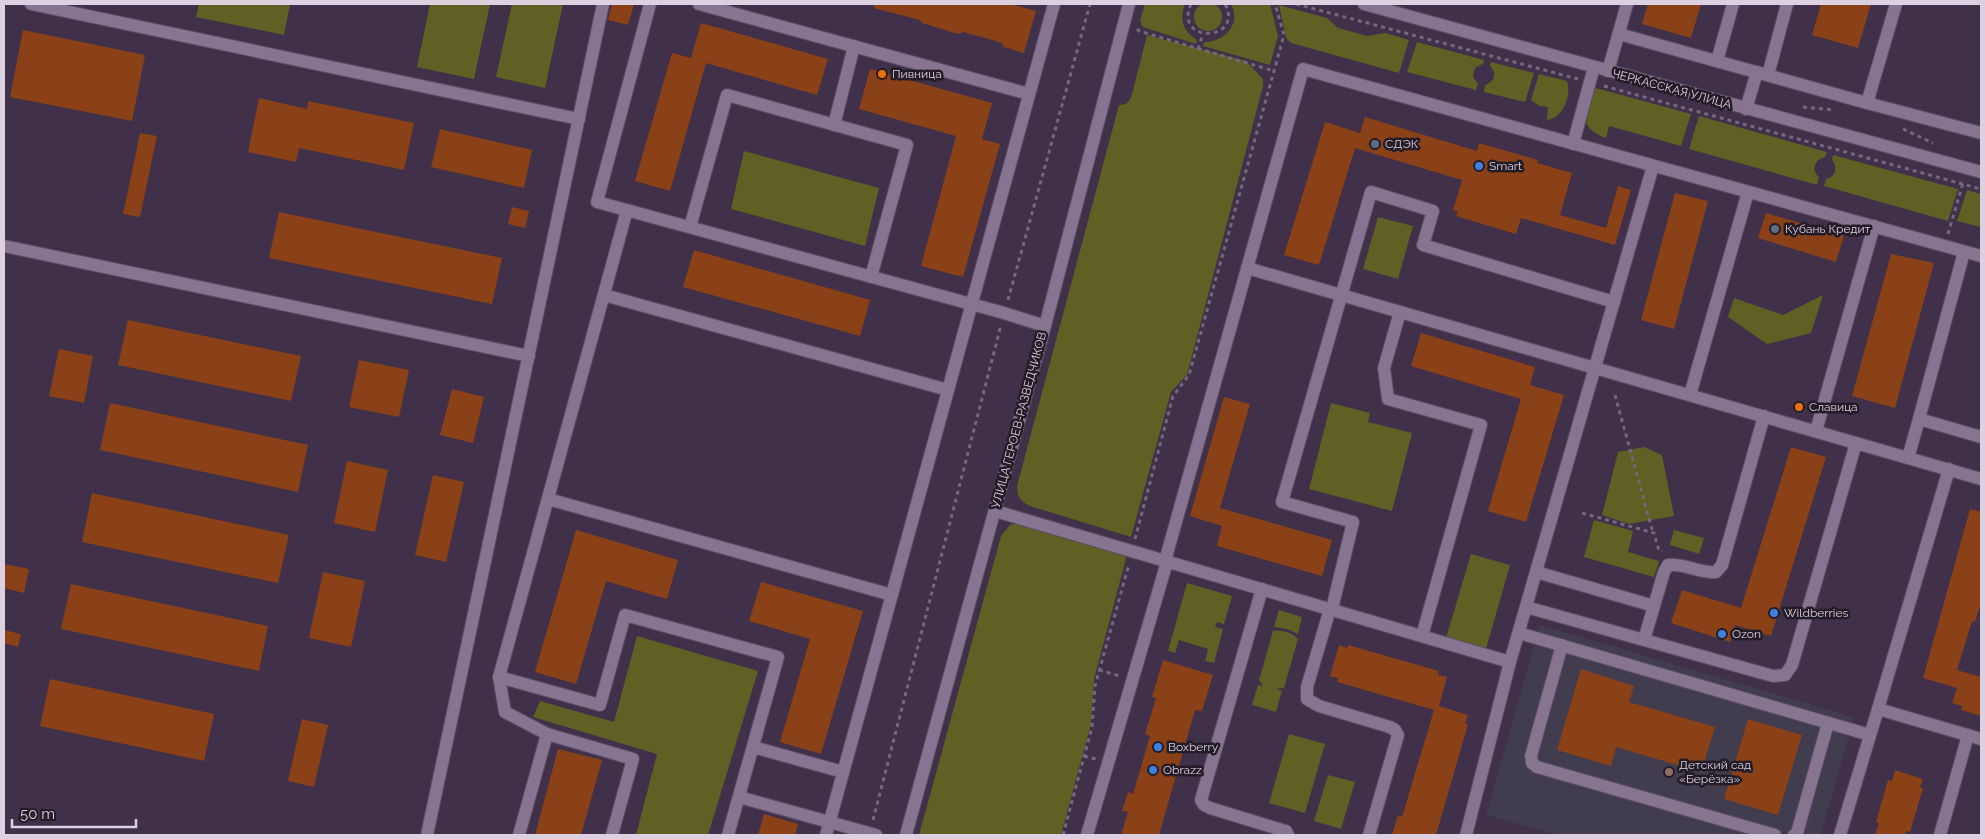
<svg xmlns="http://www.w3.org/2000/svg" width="1985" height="839" viewBox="0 0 1985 839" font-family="Raleway,sans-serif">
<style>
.education{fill:#413c4e}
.green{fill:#5e6024}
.building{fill:#8a4117}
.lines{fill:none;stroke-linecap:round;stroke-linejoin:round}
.minor-casing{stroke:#594c61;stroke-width:14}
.path{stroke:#75677d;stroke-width:3;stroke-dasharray:4 4;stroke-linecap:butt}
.minor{stroke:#867490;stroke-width:12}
.food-dot{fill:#e8710a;stroke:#231c27;stroke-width:2}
.service-dot{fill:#5c6f8a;stroke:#231c27;stroke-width:2}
.shop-dot{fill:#3f7fe0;stroke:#231c27;stroke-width:2}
.education-dot{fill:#8d6e63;stroke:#231c27;stroke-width:2}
.labels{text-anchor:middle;stroke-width:5;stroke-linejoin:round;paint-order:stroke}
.poi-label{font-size:12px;fill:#dbd1e1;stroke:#231c27;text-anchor:start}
.street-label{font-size:12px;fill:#dbd1e1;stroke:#231c27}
</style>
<rect width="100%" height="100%" fill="#403049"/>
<!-- education -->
<polygon class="education" points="1540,625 1854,717 1821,835 1557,835 1486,815"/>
<!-- green -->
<g class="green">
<circle cx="1208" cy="17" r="14"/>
<polygon points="199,4 290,4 284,35 196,17"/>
<polygon points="430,4 490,4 474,79 417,67"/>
<polygon points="512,4 563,4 545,88 496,77"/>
<path d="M1145,4H1185C1179,20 1183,31 1197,40L1196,44L1143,27L1140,21Z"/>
<path d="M1231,4H1270L1278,36L1270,65L1203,46L1204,42C1224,42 1242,24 1231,4Z"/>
<polygon points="1279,5 1327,18 1338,28 1367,36 1385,33 1409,40 1399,73 1291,43 1286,38"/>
<path d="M1147,35L1246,61L1263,79V86L1187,375L1171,392L1131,537L1030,506C1020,501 1017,497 1017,486L1119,105L1126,104L1131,98Z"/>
<path d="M1417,42L1484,60L1483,64L1476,67C1472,73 1472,78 1478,83L1476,90L1407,72Z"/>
<path d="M1491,62L1534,73L1525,102L1484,92L1485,85C1495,82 1497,73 1490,66Z"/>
<path d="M1539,74L1567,81C1572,95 1563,119 1547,120L1548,107L1539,106L1531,100Z"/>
<path d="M1596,88L1691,114L1681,146L1609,126L1606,138C1597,135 1590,131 1586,122L1593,92Z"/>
<path d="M1699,116L1827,152L1825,157L1818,160C1813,167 1813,172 1819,177L1817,185L1689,149Z"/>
<polygon points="744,151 879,188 865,246 731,209"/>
<path d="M1833,155L1958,189L1948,221L1824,186L1826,179C1836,177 1838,167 1832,160Z"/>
<polygon points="1967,190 1981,194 1981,227 1957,221"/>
<polygon points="1378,217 1413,226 1398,279 1363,269"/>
<polygon points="1823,295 1811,333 1767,344 1728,317 1734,298 1783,315"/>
<polygon points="1331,403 1370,413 1368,422 1412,433 1392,511 1309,489"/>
<polygon points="1644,447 1662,455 1674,516 1629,524 1602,515 1618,452"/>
<polygon points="1594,520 1633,531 1628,552 1659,561 1654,577 1584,557"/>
<polygon points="1018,523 1127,555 1094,679 1091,724 1061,835 919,835 1001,536 1010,525"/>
<polygon points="1674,530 1704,538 1699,554 1670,545"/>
<polygon points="1471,554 1510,565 1486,649 1446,638"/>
<polygon points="1187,583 1232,596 1224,624 1217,622 1215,627 1223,629 1214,663 1205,661 1208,649 1179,640 1175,653 1168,651"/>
<polygon points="1279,610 1302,617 1298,634 1287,629 1274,627"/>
<path d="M1273,631C1283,630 1291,632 1298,639L1284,688L1276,689L1282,691L1276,712L1252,705L1258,685L1263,686L1259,680Z"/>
<polygon points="637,636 758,671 708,835 636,835 657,754 533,717 540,701 614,722"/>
<polygon points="1289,734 1325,744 1305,813 1269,803"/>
<polygon points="1328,775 1355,782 1341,829 1314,821"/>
</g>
<!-- building -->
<g class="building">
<polygon points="612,4 634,4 628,25 608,20"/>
<polygon points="874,4 1010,4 1036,11 1024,53 1004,47 1002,43 989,39 963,32 958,34 922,23 920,20 874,8"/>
<polygon points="1648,4 1701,4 1691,38 1642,24"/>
<polygon points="1821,4 1871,4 1858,48 1812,35"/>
<polygon points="701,23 828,59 817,95 706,63 670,191 635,181 672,53 691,58"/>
<polygon points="23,30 145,55 132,121 10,97"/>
<polygon points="870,69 992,103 982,139 1000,144 963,277 921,266 956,136 859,109"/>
<polygon points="259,98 307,109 308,101 414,123 404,170 299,148 296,162 248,152"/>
<polygon points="1365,117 1477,151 1479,143 1538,160 1537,163 1572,173 1560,215 1606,228 1618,186 1631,190 1615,245 1521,218 1516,234 1456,216 1458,212 1453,210 1462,180 1355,148 1319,265 1284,255 1325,122 1360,133"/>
<polygon points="440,129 532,150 524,188 431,167"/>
<polygon points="140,133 157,136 140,217 123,214"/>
<polygon points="1675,193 1708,201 1674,329 1641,320"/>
<polygon points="512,207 529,211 525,228 508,224"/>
<polygon points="279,212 502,258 492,304 269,258"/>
<polygon points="1766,213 1844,236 1836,262 1758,238"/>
<polygon points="694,250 870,300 860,336 683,287"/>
<polygon points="1891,254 1934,263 1895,408 1852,396"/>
<polygon points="128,320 301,356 291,401 118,365"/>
<polygon points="1421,333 1535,367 1530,385 1564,395 1526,522 1488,511 1521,399 1411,366"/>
<polygon points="59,349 93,356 84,403 49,396"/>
<polygon points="359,360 409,370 399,417 349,407"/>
<polygon points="452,389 484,397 473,443 440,435"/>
<polygon points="1224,397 1250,404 1220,508 1332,540 1322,576 1217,546 1222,526 1190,516"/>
<polygon points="110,403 308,445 298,492 100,450"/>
<polygon points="1791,447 1826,457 1771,636 1735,625 1730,642 1671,623 1682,590 1741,608"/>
<polygon points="347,461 388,470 375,532 334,523"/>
<polygon points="433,475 464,482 446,562 415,555"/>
<polygon points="92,493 289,535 278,583 82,542"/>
<polygon points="1970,509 1981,512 1981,602 1975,622 1972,621 1957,670 1981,677 1981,716 1961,710 1962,706 1952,703 1957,688 1923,678"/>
<polygon points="576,530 678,560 667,599 606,581 576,684 535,672"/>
<polygon points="4,564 29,569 24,593 4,588"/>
<polygon points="323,572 365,581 351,647 309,638"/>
<polygon points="761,582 863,611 821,754 780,742 810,639 749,621"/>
<polygon points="71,584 268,626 259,671 61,629"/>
<polygon points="4,630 21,634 18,647 4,643"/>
<polygon points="1339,645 1347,648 1348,645 1439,671 1438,675 1447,677 1439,706 1468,715 1465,724 1468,724 1436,835 1392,835 1398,815 1402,817 1434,710 1337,682 1338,678 1330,676"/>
<polygon points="1163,660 1213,675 1202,711 1195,710 1159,835 1121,835 1128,812 1122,811 1128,792 1133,794 1150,736 1145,734 1156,698 1152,697"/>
<polygon points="1581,669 1634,686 1629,702 1715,727 1701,772 1616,747 1611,766 1557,750"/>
<polygon points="50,679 214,714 204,761 40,726"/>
<polygon points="302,719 328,725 314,787 288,781"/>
<polygon points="1748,719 1802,735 1778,815 1724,799"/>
<polygon points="558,749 602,760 581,835 535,835"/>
<polygon points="1895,770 1923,779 1920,787 1923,788 1915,815 1910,832 1906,831 1905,835 1875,835 1879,823 1876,822 1888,780 1892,781"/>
<polygon points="764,814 798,824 795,835 758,835"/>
</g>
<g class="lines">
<!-- minor casing -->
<g class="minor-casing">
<g id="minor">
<polyline points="31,4 579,119"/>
<polyline points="650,4 597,202 1004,313 1045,326"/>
<polyline points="699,4 1029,94"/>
<polyline points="1364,4 1981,172"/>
<polyline points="1619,34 1867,103 1896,4"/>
<polyline points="1717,61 1733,4"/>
<polyline points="1608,71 1627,4"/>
<polyline points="1768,75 1787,4"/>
<polyline points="1867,103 1981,133"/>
<polyline points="1746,109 1757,72"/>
<polyline points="834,125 854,46"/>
<polyline points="1573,144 1594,67"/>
<polyline points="690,227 727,95 907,145 871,277"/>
<polyline points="4,246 529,356"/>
<polyline points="1964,252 1919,419 1981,437"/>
<polyline points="1247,268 1981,479"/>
<polyline points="604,295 948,390"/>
<polyline points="1400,312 1384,368 1388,399 1481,425 1422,636"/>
<polyline points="1690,395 1748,192"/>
<polyline points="1816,431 1874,226"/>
<polyline points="1908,458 1919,419"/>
<polyline points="1949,469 1878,709 1981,739"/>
<polyline points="548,499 892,595"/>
<polyline points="995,511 1510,662"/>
<polyline points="1165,561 1303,69 1981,256"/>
<polyline points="1536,572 1654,606"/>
<polyline points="1262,589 1201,800 1204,805 1210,808 1282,830 1286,831 1288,835"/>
<polyline points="1526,607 1773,676 1785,675 1792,665 1856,443"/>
<polyline points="1330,609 1307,687 1307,699 1319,706 1390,727 1395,730 1398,735 1369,835"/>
<polyline points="1332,609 1353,522 1282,502 1371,192 1433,211 1423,245 1614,302"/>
<polyline points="1519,633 1870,735"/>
<path d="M1644,640L1664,572L1668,565C1685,563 1700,574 1716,572L1722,565L1764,416"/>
<polyline points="1562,645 1531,756 1532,763 1537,767 1775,835"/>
<polyline points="499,677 600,705 625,615 778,657 728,835"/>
<polyline points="753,747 843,772"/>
<polyline points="739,797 876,835"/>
<polyline points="427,835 603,4"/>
<polyline points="519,835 547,734"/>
<polyline points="612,835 633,759 547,734 505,712 499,677 627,210"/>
<polyline points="826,835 1054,4"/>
<polyline points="906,835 1045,326 1129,4"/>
<polyline points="1087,835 1167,562"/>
<polyline points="1466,835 1510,662 1653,166"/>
<polyline points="1794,835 1797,833 1828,723"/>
<polyline points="1840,835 1878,709"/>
<polyline points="1940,835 1968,735"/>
</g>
</g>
<!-- path -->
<g class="path">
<path d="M1191,4C1173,45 1245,41 1225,4"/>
<polyline points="1296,4 1578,79"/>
<polyline points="1137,29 1139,31 1274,71"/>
<polyline points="1198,49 1203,34"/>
<polyline points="1604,86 1981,189"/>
<polyline points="1803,107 1834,110"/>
<polyline points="1903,129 1933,143"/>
<polyline points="1948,234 1963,183"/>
<polyline points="1008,300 1090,4"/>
<polyline points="1615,395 1653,533"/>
<polyline points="1582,513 1654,533 1659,551 1662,552"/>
<polyline points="1135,539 1173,396 1189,375 1284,35 1275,4"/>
<polyline points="1099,670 1120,676"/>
<polyline points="1084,756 1096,759"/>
<polyline points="873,820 1001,325"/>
<polyline points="1063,835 1092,727 1095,686 1129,564"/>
</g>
<!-- minor -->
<use href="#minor" class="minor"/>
</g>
<!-- markers -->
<g class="food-dot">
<circle cx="882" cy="74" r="5"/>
<circle cx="1799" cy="407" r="5"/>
</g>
<g class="service-dot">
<circle cx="1375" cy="144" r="5"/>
<circle cx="1775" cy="229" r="5"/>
</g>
<g class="shop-dot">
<circle cx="1479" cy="166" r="5"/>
<circle cx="1774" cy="613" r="5"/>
<circle cx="1722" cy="634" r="5"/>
<circle cx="1158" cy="747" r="5"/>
<circle cx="1153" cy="770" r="5"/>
</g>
<circle class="education-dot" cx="1669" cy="772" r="5"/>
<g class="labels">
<!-- poi labels -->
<g class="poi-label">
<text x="892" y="78">Пивница</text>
<text x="1385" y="148">СДЭК</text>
<text x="1489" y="170">Smart</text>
<text x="1785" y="233">Кубань Кредит</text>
<text x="1809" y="411">Славица</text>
<text x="1784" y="617">Wildberries</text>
<text x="1732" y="638">Ozon</text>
<text x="1168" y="751">Boxberry</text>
<text x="1679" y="769">Детский сад<tspan x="1679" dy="14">«Берёзка»</tspan></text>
<text x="1163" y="774">Obrazz</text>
</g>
<!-- street labels -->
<g class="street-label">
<text transform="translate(1672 89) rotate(15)" y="4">ЧЕРКАССКАЯ УЛИЦА</text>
<text transform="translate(1019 420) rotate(-75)" y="4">УЛИЦА ГЕРОЕВ-РАЗВЕДЧИКОВ</text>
</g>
</g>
<!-- border -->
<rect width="1985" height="839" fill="none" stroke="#dbd1e1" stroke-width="10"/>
<!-- scale -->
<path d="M12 819v8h124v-8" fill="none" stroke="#dbd1e1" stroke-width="2.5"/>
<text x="20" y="819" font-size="15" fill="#dbd1e1" stroke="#231c27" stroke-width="4" paint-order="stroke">50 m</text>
</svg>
